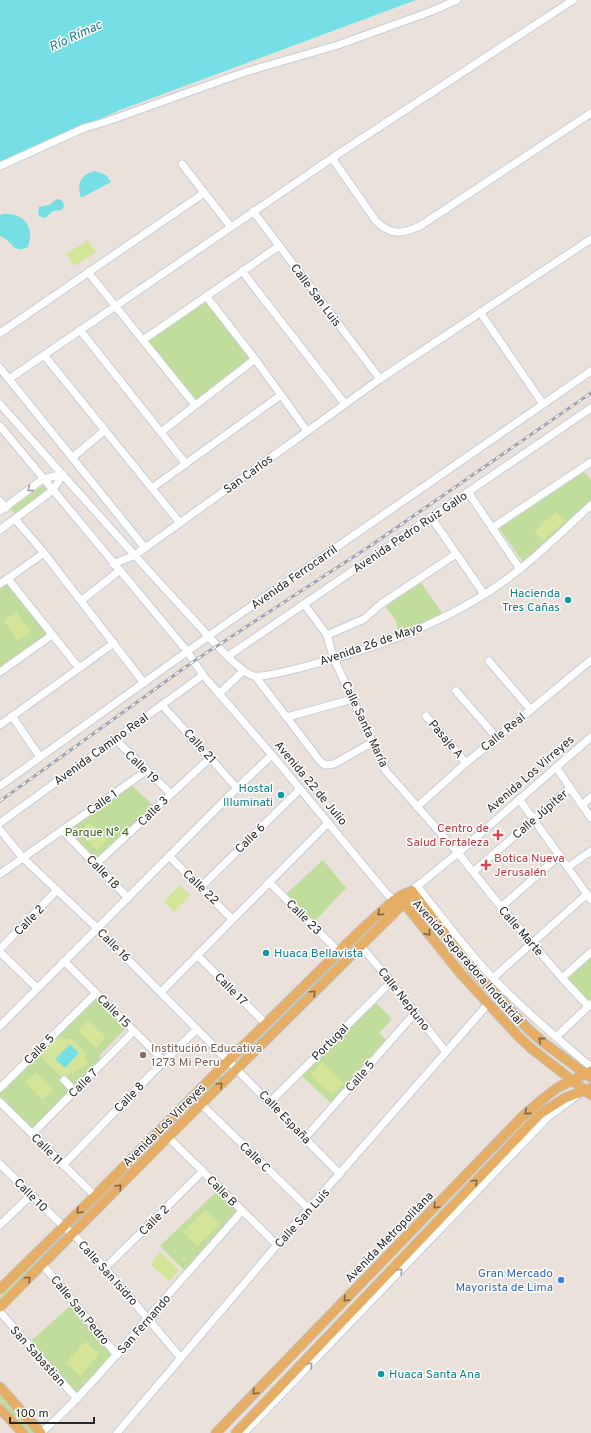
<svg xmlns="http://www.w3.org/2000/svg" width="591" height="1433" viewBox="0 0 591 1433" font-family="Overpass,sans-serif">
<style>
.green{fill:#c0dd9b}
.pitch{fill:#d4e498}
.water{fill:#75dfe5}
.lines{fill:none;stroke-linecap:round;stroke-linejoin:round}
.minor-casing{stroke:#c7cdd6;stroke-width:9}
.major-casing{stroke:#c3c3c3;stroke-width:11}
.minor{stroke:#fff;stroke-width:7}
.major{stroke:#e6ad64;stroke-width:9}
.rail-casing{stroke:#9fa5b2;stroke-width:3}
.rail{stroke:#fff;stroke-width:1.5;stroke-dasharray:4.5;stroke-linecap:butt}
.oneway{stroke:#9f9f9f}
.oneway2{stroke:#7e6444}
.culture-dot{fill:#0f9aa8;stroke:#fff;stroke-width:1.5}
.health-dot{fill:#e0444e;stroke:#fff;stroke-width:1.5}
.education-dot{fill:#8d6e63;stroke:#fff;stroke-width:1.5}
.shop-dot{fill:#3f7fe0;stroke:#fff;stroke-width:1.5}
.labels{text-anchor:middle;stroke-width:3;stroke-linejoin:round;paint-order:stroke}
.street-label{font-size:12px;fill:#292929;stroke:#fff}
.culture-label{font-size:12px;fill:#0d838f;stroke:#fff;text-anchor:end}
.health-label{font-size:12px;fill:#be3a42;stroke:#fff;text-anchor:end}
.park-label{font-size:12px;fill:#3a601e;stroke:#fff}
.education-label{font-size:12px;fill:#785e54;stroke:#fff;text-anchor:start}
.shop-label{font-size:12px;fill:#366cbe;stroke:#fff;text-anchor:end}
.water-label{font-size:13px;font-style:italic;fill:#167f8f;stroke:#fff}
</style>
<rect width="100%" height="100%" fill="#eae1db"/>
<!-- green -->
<g class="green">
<polygon points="206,300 251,359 196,400 147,341"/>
<polygon points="584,471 591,480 591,502 523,562 499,528"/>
<polygon points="43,485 47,490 15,515 11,509"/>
<polygon points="5,582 8,583 49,633 47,636 0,669 0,586"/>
<polygon points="421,583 443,614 399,632 395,619 385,606"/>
<polygon points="131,785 153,805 97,860 67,830"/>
<polygon points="323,860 346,888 313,923 285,895"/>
<polygon points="382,914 385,917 242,1062 239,1058"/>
<polygon points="591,956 591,1001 590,1002 567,977"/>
<polygon points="95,996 127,1027 100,1055 101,1061 97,1066 91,1068 32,1129 0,1097 0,1092"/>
<polygon points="375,1002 392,1019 379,1033 387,1041 331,1103 302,1076"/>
<polygon points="221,1075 225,1078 79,1225 75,1221"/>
<polygon points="219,1189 239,1210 185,1271 160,1246"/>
<polygon points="61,1236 64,1240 0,1304 0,1296"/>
<polygon points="71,1305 113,1355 78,1394 31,1341"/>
<polygon points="0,1393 33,1432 33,1433 26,1433 0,1403"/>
</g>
<!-- pitch -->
<g class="pitch">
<polygon points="88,240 96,252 74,266 66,254"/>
<polygon points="556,512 565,521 543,541 534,531"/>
<polygon points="16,612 31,632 18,641 4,621"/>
<polygon points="89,822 107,840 97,850 79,832"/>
<polygon points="180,885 190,895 174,912 164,902"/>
<polygon points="89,1020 106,1037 96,1048 78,1030"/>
<polygon points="58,1037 72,1039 87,1054 85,1056 88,1064 63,1078 42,1058 41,1054"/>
<polygon points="322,1062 344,1083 332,1095 310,1075"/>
<polygon points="36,1072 53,1090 43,1100 25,1082"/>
<polygon points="205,1210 220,1224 197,1246 183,1232"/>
<polygon points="160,1252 179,1270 169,1281 150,1264"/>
<polygon points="85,1341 99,1354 80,1376 66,1363"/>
</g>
<!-- water -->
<g class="water">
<polygon points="0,0 416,0 120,110 0,163"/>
<path d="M95,171L106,175L111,182L81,198C76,184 81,174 95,171Z"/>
<path d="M57,199C62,199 63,201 64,206L62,210L53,211L45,218L39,216L38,211L39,207L49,205Z"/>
<path d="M3,214C24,212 35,228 28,247C13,255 12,240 0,236V215Z"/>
<polygon points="70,1044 79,1053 65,1068 55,1059"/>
</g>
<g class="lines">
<!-- minor casing -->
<g class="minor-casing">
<g id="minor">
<path d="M332,158L376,221C391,236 402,234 420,226L591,113"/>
<polyline points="182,164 231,227"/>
<polyline points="0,166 84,128 105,122 245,72 338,45 432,11 457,0"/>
<polyline points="253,211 380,379"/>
<polyline points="242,271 345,404"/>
<polyline points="88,272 195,405"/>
<polyline points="206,296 255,359 307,431"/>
<polyline points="480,312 543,404"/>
<polyline points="80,330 186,464"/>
<polyline points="0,333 204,193"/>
<polyline points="143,340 279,246"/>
<polyline points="44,355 180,523"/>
<polyline points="0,368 145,548"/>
<polyline points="9,379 332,158 573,0"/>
<path d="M0,404C63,475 126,547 191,617C204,631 238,672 254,676C262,678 304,667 314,664C387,645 461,617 520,569C545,549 568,526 591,505"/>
<polyline points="0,426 187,651 203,675 272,755 387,894 394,900"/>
<polyline points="161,432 255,359"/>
<polyline points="72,458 105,430"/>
<polyline points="152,488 281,395"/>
<polyline points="468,492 520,569"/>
<polyline points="0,501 6,508"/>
<polyline points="0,511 43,479 63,474"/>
<polyline points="431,517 484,594"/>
<polyline points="15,519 44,553 144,683"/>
<polyline points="492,528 591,462"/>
<polyline points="0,530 53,490 63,474"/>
<polyline points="113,564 133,556 145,548 380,379 591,239"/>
<polyline points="8,579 79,668"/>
<polyline points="0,584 44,553"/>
<polyline points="81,601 119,571"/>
<polyline points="304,604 327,635 334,659 386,771 458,853 501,907 562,978 588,1006"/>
<polyline points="327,635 364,619 381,604 456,554"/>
<polyline points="228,656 591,408"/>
<polyline points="489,661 531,710"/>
<polyline points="0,672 52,635"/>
<polyline points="256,677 320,761 325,765 334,764 373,742"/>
<polyline points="456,691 497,738"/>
<polyline points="219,694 243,671"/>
<polyline points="162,705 237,788"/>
<polyline points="12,716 40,757"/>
<polyline points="426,716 466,763"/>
<polyline points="287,717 353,699"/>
<polyline points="0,725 114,643"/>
<polyline points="115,739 171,794"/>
<polyline points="556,767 591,818"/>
<polyline points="0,786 227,623 591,371"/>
<polyline points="519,799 591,900"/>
<polyline points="582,805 591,797"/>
<polyline points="417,807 466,763 591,660"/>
<polyline points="0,823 203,675"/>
<polyline points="0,830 23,858 97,928 340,1174"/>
<polyline points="62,830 128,898"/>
<polyline points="169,856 232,919"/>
<polyline points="96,864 210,758"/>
<polyline points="568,867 591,851"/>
<polyline points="473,872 570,788"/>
<polyline points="0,874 146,771"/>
<polyline points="269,882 339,952"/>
<path d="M417,886C442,917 466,950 493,978C524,1010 557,1038 591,1067"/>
<polyline points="201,887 300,789"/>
<polyline points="415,888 458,853 591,737"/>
<polyline points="501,907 560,855"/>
<polyline points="361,946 391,982 446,1052"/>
<polyline points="0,949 57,890"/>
<polyline points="0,952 37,988"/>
<polyline points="197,955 266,1024"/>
<polyline points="64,961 164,1061"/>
<polyline points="493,978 587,894"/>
<polyline points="562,978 591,952"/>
<polyline points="161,992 328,823"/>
<polyline points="0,1026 237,788 272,755"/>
<polyline points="556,1037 591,1004"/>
<polyline points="64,1080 71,1087"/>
<polyline points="0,1088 96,993"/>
<polyline points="0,1102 95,1196"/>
<polyline points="270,1102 391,982"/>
<polyline points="201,1104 309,1209"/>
<polyline points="32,1134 134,1031"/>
<polyline points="168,1137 277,1245"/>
<polyline points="305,1138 415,1013"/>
<polyline points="0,1164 63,1226 73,1234 105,1268 181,1358"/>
<polyline points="63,1165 164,1061 197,1029"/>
<polyline points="0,1225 31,1195"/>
<polyline points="43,1265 117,1355"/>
<polyline points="105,1268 203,1171"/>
<polyline points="0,1312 77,1399"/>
<path d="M41,1433C80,1398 113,1359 147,1319C178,1283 211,1247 242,1211"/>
<polyline points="117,1433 277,1245 488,1004"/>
<polyline points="244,1433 548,1117 575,1097"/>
</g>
</g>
<!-- major casing -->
<g class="major-casing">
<g id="major">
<polyline points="412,891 473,970 528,1029 544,1043 590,1077"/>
<polyline points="398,902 408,908 461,974 519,1037 532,1049 591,1095"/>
<polyline points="0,1289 95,1196 229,1060 361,930 394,900 404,894 412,891"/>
<polyline points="0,1307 168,1137 394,913 408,898 412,891"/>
<polyline points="0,1387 41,1433"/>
<polyline points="0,1409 23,1433"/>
<polyline points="216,1433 522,1117 544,1098 557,1088 591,1071"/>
<polyline points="236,1433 540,1114 565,1098 591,1088"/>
</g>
</g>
<!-- minor -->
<use href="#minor" class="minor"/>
<!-- major -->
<use href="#major" class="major"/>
<!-- rail casing -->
<g class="rail-casing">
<polyline id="rail" points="0,801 194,661 370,546 591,393"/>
</g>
<!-- rail -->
<use href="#rail" class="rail"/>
</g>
<!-- one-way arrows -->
<defs><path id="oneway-chevron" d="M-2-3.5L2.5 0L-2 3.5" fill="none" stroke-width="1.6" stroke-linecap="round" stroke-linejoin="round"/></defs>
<g class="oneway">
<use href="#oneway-chevron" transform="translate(30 489) rotate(143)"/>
<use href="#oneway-chevron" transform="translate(400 1271) rotate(-46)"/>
<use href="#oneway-chevron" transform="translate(310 1365) rotate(-46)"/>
</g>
<g class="oneway2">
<use href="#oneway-chevron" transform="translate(380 913) rotate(139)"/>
<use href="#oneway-chevron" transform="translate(428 933) rotate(51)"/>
<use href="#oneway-chevron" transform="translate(313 993) rotate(-45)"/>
<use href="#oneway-chevron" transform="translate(541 1040) rotate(-139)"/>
<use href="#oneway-chevron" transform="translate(220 1085) rotate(-45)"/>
<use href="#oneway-chevron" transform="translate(527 1112) rotate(139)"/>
<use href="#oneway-chevron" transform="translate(475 1182) rotate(-46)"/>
<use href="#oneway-chevron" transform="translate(119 1187) rotate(-46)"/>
<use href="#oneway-chevron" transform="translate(436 1206) rotate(134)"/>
<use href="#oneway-chevron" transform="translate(79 1211) rotate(136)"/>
<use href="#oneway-chevron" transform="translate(28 1279) rotate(-45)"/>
<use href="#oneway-chevron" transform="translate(346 1299) rotate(134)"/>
<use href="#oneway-chevron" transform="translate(255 1392) rotate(134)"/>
</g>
<!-- markers -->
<g class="culture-dot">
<circle cx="568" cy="600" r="4"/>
<circle cx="281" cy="795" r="4"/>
<circle cx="266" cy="953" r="4"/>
<circle cx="381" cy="1374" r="4"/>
</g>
<g class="health-dot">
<path d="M496 829h4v4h4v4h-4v4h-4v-4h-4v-4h4z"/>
<path d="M484 859h4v4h4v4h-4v4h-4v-4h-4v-4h4z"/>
</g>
<circle class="education-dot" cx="143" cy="1055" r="4"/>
<circle class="shop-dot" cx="561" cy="1280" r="4"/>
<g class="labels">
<!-- street labels -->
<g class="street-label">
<text transform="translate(316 295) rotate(53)" y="4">Calle San Luis</text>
<text transform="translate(248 474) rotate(-36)" y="4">San Carlos</text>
<text transform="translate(410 532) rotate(-34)" y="4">Avenida Pedro Ruiz Gallo</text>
<text transform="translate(294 577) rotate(-35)" y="4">Avenida Ferrocarril</text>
<text transform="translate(371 644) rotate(-19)" y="4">Avenida 26 de Mayo</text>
<text transform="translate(365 724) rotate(65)" y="4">Calle Santa María</text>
<text transform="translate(503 732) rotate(-39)" y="4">Calle Real</text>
<text transform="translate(446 739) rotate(49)" y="4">Pasaje A</text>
<text transform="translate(200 746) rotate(48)" y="4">Calle 21</text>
<text transform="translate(101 749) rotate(-36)" y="4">Avenida Camino Real</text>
<text transform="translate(142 767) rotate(44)" y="4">Calle 19</text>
<text transform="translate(530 774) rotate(-41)" y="4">Avenida Los Virreyes</text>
<text transform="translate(311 783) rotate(50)" y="4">Avenida 22 de Julio</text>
<text transform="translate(102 802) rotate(-35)" y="4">Calle 1</text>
<text transform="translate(153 811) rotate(-44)" y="4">Calle 3</text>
<text transform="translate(540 814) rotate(-41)" y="4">Calle Júpiter</text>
<text transform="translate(250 838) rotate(-45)" y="4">Calle 6</text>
<text transform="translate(103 872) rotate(46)" y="4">Calle 18</text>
<text transform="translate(201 887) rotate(44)" y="4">Calle 22</text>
<text transform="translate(304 917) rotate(45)" y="4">Calle 23</text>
<text transform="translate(29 920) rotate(-46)" y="4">Calle 2</text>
<text transform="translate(521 931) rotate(49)" y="4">Calle Marte</text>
<text transform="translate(114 945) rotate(45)" y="4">Calle 16</text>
<text transform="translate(468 962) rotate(49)" y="4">Avenida Separadora Industrial</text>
<text transform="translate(231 989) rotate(45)" y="4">Calle 17</text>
<text transform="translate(404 999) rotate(52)" y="4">Calle Neptuno</text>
<text transform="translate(114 1011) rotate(45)" y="4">Calle 15</text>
<text transform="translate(330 1042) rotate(-45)" y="4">Portugal</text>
<text transform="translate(39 1049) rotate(-45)" y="4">Calle 5</text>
<text transform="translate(360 1076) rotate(-49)" y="4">Calle 5</text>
<text transform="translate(83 1083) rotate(-45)" y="4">Calle 7</text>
<text transform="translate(129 1097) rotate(-46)" y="4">Calle 8</text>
<text transform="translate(285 1117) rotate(46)" y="4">Calle España</text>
<text transform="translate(164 1125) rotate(-45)" y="4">Avenida Los Virreyes</text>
<text transform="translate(47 1149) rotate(45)" y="4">Calle 11</text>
<text transform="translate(255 1157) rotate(44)" y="4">Calle C</text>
<text transform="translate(222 1191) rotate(45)" y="4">Calle B</text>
<text transform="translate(31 1195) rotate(45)" y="4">Calle 10</text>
<text transform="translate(302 1218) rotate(-48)" y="4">Calle San Luis</text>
<text transform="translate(154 1220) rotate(-45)" y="4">Calle 2</text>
<text transform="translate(389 1237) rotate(-46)" y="4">Avenida Metropolitana</text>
<text transform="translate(108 1273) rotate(48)" y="4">Calle San Isidro</text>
<text transform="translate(80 1310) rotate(51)" y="4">Calle San Pedro</text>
<text transform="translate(144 1324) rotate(-49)" y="4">San Fernando</text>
<text transform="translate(38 1356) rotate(48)" y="4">San Sabastian</text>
</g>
<!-- culture labels -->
<g class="culture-label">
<text x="560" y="597">Hacienda<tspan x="560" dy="14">Tres Cañas</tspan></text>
<text x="273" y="792">Hostal<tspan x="273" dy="14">Illuminati</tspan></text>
<text x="274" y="957" text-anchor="start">Huaca Bellavista</text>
<text x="389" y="1378" text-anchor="start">Huaca Santa Ana</text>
</g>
<!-- health labels -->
<g class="health-label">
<text x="489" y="832">Centro de<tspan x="489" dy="14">Salud Fortaleza</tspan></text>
<text x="494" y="862" text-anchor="start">Botica Nueva<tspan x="494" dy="14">Jerusalén</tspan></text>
</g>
<!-- park labels -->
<g class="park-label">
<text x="97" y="836">Parque N° 4</text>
</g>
<!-- education labels -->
<g class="education-label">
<text x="151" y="1052">Institución Educativa<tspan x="151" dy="14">1273 Mi Peru</tspan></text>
</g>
<!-- shop labels -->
<g class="shop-label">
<text x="553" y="1277">Gran Mercado<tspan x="553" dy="14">Mayorista de Lima</tspan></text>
</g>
<!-- water labels -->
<g class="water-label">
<text transform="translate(75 35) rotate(-25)" y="5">Río Rímac</text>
</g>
</g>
<!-- scale -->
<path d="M10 1417v6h84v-6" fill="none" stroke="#292929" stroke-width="2"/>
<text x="16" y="1417" font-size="12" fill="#292929" stroke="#ffffff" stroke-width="3" paint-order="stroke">100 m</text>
</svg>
